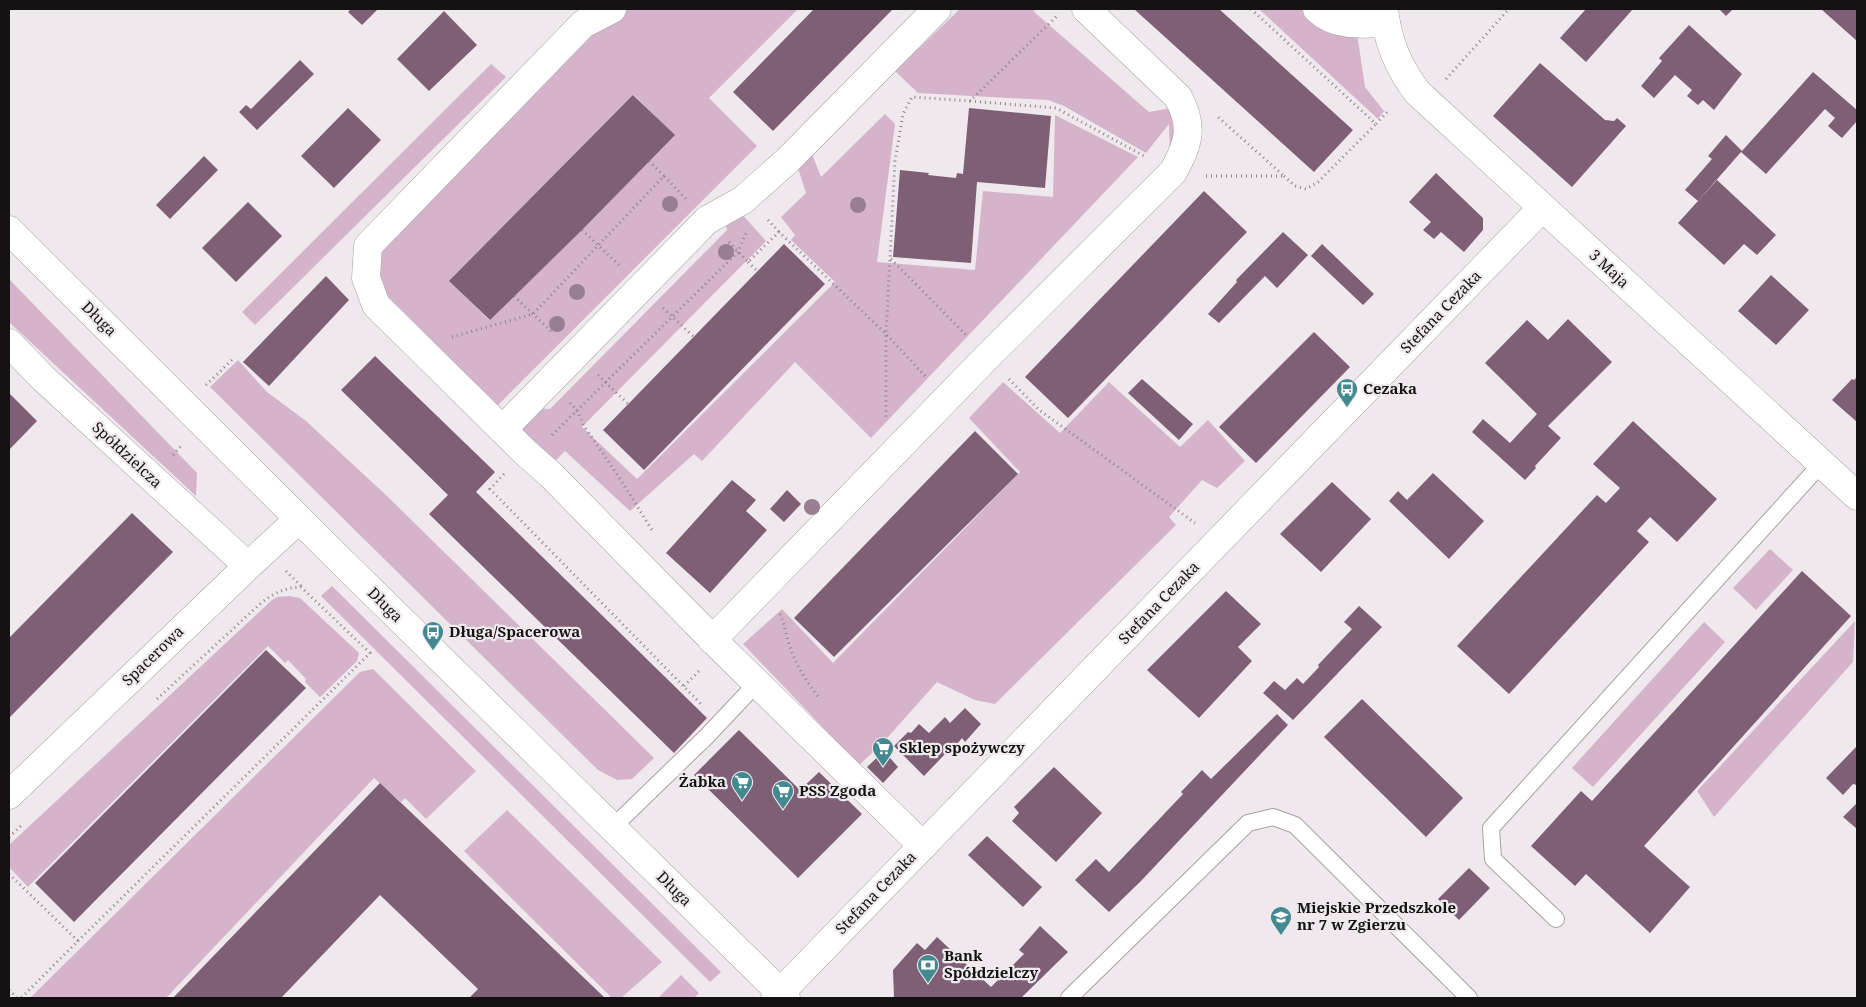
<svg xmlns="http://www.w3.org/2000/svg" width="1866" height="1007" viewBox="0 0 1866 1007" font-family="'Noto Serif',serif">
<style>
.green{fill:#d5b3cb;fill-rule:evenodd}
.building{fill:#7f5f76}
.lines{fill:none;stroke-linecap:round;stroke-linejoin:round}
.lane-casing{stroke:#a7a1a5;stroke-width:18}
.street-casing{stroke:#a7a1a5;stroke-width:29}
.secondary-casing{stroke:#a7a1a5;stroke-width:29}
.path{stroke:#888486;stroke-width:3;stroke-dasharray:1 4;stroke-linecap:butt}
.lane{stroke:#fff;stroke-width:16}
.street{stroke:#fff;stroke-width:28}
.secondary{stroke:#fff;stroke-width:28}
.tree{fill:#997e93}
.labels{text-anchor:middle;stroke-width:4.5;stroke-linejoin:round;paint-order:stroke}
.street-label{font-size:15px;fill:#141213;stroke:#efe9ed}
.poi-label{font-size:15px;font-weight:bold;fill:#141213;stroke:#efe9ed;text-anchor:start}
</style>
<rect width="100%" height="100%" fill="#efe9ed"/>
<!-- green -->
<g class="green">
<path d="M622,9H798L709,98L757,146L497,406L464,378L376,285L372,252L597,22ZM634,95L674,135L582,230L489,320L450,281Z"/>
<polygon points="960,9 1039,9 1033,11 1149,112 1171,108 1177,113 1170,158 1169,124 1146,153 1064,106 1048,100 918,93 895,71"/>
<polygon points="1259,9 1301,9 1311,19 1357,33 1365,87 1384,111 1378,119"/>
<polygon points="491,64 506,77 255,325 242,312"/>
<polygon points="885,114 895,124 877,262 975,270 983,191 1053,197 1055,115 1138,157 871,438 795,362 702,461 694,454 630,511 565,451 549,467 511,428 534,408 550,409 727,230 724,220 740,212 766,241 582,427 637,479 835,282 791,240 795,235 781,217 806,193 798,168 812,154 821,177"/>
<polygon points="9,279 197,473 196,496 9,322"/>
<polygon points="238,360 267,392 306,421 387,496 654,758 632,779 617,780 598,770 210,387"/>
<polygon points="1003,382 1060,433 1109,382 1180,447 1208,420 1245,461 1217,488 1202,480 1169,517 1176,525 995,704 975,700 937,682 879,747 859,765 743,644 782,609 833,663 1020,472 969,418"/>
<polygon points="1770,549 1793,570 1756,610 1733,588"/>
<polygon points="332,586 721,972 710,982 321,596"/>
<polygon points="289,596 300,598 359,653 357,661 320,697 305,682 306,679 288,660 285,663 268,646 28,887 9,867 9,845 272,600 277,597"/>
<polygon points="1855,621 1853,662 1714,817 1697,791"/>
<polygon points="1704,622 1725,642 1593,787 1572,768"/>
<polygon points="373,669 476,771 426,819 405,798 401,802 374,778 166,998 30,998 360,672"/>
<polygon points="507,810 662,962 621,998 612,998 464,851"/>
<polygon points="681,975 699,993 694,998 658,998"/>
</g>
<!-- building -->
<g class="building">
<polygon points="351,9 378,9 362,25 348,12"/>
<polygon points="814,9 893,9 773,131 733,92"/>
<polygon points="1134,9 1219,9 1353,130 1314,172"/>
<polygon points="1586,9 1633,9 1586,62 1560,38"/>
<polygon points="1719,9 1733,9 1726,16"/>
<polygon points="1821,9 1857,9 1857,41"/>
<polygon points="444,11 477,45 429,91 397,59"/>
<polygon points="1689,25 1742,74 1714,110 1703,100 1698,105 1687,96 1692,90 1675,75 1654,98 1641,86 1662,61 1659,58"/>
<polygon points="300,60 314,74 257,130 239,112 246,105 251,109"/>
<polygon points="1540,63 1605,120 1614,121 1617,118 1626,126 1572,187 1493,116"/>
<polygon points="1813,72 1857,110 1857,121 1842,138 1828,126 1835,118 1825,109 1766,174 1741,152 1698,201 1685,190 1712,159 1708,156 1726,135 1742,151"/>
<polygon points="633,95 675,135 582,230 490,320 449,281"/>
<polygon points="348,108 381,140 334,188 301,156"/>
<polygon points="969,108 1051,116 1045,188 977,182 971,263 893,257 900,170 929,173 928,175 956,178 957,173 963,174"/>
<polygon points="204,156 218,170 170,219 156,205"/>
<polygon points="1436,173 1483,218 1483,230 1464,252 1441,232 1434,239 1423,230 1431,222 1409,202"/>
<polygon points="1717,180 1776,235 1757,255 1744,244 1724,265 1678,223"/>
<polygon points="1204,191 1247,232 1068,418 1025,377"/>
<polygon points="248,202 282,236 236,282 202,248"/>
<polygon points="1283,232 1308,255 1277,288 1265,276 1219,323 1208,314 1237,282 1236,280"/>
<polygon points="784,244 825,284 644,470 603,430"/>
<polygon points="1322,244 1374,294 1363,305 1311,256"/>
<polygon points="1771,275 1809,310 1776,345 1738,311"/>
<polygon points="326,276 349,300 269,386 243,362"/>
<polygon points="1568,319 1612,362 1548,426 1561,438 1535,466 1536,468 1525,480 1472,432 1483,419 1510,443 1537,414 1485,363 1527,320 1548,340"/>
<polygon points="1314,332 1350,367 1256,463 1219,427"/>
<polygon points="375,356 495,472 476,492 707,718 674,753 429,514 448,495 341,390"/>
<polygon points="1857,377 1857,422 1832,400 1852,379 1854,380"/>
<polygon points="1142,379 1193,424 1179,440 1128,393"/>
<polygon points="9,393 37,421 9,450"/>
<polygon points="1633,421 1717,499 1677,542 1650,517 1637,531 1649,542 1509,694 1457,646 1597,495 1606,503 1620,488 1593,464"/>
<polygon points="975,431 1018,474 834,657 794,618"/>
<polygon points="1433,473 1484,521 1449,559 1389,501 1398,491 1407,500"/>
<polygon points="732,480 756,500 746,511 767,530 710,593 666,553"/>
<polygon points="1332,482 1371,519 1321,572 1280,534"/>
<polygon points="787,490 801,504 784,522 770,509"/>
<polygon points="132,513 173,552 9,718 9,638"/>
<polygon points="1802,571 1851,616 1644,846 1690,887 1650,933 1586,874 1575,886 1531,846 1581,791 1592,801"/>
<polygon points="1226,591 1261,624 1238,647 1252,661 1199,718 1147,670"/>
<polygon points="1359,606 1382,627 1293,720 1263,693 1274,681 1285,690 1297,678 1303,684 1319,667 1318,665 1352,629 1344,622"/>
<polygon points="266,650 306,688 74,922 35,883"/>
<polygon points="1362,699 1463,798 1426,837 1324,737"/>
<polygon points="965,708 981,724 965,742 962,738 949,754 947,752 924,776 894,746 908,732 911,733 919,724 929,733 945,717 950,723"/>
<polygon points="1277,714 1288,725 1141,881 1109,912 1075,880 1096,859 1109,872 1183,794 1181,792 1202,770 1211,779"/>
<polygon points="739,730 800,790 819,772 862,814 798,878 694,775"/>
<polygon points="1857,746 1857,785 1853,784 1843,795 1826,778"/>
<polygon points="884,751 898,767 883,783 867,767"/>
<polygon points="1054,767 1102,813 1056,862 1012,821 1019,813 1014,807"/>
<polygon points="380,783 436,836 605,998 469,998 478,989 380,895 281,998 173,998"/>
<polygon points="1857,803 1857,829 1843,817"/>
<polygon points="987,836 1042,887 1023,907 968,855"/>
<polygon points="1469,868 1490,888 1459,920 1438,899"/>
<polygon points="1040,926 1068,952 1021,998 894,998 893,970 917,943 925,950 937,937 991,987 1024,954 1019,950"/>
</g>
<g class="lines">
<!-- lane casing -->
<g class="lane-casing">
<g id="lane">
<polyline points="612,828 707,736 757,683"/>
<polyline points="1556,919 1493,859 1491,828 1822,463"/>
<polyline points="1069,998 1248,823 1273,817 1295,825 1469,998"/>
</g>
</g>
<!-- street casing -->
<g class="street-casing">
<g id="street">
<polyline points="612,9 583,24 368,246 366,278 376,305 525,452 551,475 722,649 923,846"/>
<path d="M1317,9C1336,27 1362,24 1386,23"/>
<polyline points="9,343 43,378 248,566"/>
<polyline points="503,429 707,220 743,200 788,160 937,9"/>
<path d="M712,640L987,357L1173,172C1189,144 1194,126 1178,97L1086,9"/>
<polyline points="9,795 248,566 299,519"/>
</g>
</g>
<!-- secondary casing -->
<g class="secondary-casing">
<g id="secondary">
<path d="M1384,9C1387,39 1399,69 1418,93L1857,496"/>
<polyline points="9,230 337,557 786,998"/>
<polyline points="775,998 1542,208"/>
</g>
</g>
<!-- path -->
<g class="path">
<polyline points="1251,9 1376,124 1389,110"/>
<polyline points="1446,79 1509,9"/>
<polyline points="970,101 1056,108 1146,157"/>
<polyline points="649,161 664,176"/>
<polyline points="1206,176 1284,176 1218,117"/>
<polyline points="1284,176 1295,186 1306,189 1318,182 1376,124"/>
<polyline points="768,220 779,232"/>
<polyline points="582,230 619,265"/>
<polyline points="729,242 748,262 779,232 886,334 886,417"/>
<polyline points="891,259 966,335"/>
<polyline points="748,262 757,271"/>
<polyline points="514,296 553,333"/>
<polyline points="663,308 694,337"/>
<polyline points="452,337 533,314 664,176 686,199"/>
<polyline points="598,375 628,404"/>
<polyline points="925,376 886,334 895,161 903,114 912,97 970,101 1057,16"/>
<polyline points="1009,379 1038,409 1195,523"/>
<polyline points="206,385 234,358"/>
<path d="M570,403C580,412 580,419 586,429C610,463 632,497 653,532"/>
<polyline points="552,435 738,252 746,233"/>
<polyline points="173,455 182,445"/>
<polyline points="504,474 490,489 702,705"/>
<polyline points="286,571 301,586"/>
<path d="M780,614C785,625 786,636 790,647C796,666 808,683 819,698"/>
<polyline points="684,686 700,670"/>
<polyline points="9,837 23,824"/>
<polyline points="9,874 78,941 21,998"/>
<path d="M78,941L370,653L301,587C284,588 274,593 261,603L157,699"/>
<polyline points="9,990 17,998"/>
</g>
<!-- lane -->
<use href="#lane" class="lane"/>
<!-- street -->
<use href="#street" class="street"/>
<!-- secondary -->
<use href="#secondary" class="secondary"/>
</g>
<!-- trees -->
<g class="tree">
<circle cx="670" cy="204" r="8"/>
<circle cx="858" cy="205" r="8"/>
<circle cx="726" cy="252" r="8"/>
<circle cx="577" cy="292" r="8"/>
<circle cx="557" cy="324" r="8"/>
<circle cx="812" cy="507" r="8"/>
</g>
<!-- icons -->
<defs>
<g id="bus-pin" transform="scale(1.125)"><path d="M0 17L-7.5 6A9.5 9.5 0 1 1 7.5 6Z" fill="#438a90" stroke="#efe9ed"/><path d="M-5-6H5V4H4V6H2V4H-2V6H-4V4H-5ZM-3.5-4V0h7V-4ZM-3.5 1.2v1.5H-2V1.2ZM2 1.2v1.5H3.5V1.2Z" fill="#fff"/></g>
<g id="supermarket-pin" transform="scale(1.125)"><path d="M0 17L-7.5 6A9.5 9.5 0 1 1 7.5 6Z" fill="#438a90" stroke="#efe9ed"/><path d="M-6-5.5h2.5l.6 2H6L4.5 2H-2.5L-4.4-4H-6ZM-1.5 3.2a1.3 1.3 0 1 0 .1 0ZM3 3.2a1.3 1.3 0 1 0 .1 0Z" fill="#fff"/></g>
<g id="school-pin" transform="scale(1.125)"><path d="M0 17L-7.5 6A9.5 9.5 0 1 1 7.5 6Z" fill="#438a90" stroke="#efe9ed"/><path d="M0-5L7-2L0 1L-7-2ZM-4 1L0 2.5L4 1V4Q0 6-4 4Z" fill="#fff"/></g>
<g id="bank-pin" transform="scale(1.125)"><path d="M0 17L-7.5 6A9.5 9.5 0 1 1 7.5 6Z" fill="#438a90" stroke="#efe9ed"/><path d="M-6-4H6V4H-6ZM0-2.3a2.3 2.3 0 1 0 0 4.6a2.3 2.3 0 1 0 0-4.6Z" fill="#fff"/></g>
</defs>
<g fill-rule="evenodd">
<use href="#bus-pin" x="1347" y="389"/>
<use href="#bus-pin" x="433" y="632"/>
<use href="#supermarket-pin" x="883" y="748"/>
<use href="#supermarket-pin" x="742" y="782"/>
<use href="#supermarket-pin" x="783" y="791"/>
<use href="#school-pin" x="1281" y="917"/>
<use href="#bank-pin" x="928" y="965"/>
</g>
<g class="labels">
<!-- street labels -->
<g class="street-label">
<text transform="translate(1609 269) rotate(43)" y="5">3 Maja</text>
<text transform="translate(1441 312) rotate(-46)" y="5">Stefana Cezaka</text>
<text transform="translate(99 319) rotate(45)" y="5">Długa</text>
<text transform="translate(127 455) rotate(43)" y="5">Spółdzielcza</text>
<text transform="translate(1159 603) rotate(-46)" y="5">Stefana Cezaka</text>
<text transform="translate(385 605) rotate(45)" y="5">Długa</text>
<text transform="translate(153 656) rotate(-44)" y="5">Spacerowa</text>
<text transform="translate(674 889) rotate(45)" y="5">Długa</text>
<text transform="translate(876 893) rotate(-46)" y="5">Stefana Cezaka</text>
</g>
<!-- poi labels -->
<g class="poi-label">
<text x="1363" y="394">Cezaka</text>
<text x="449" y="637">Długa/Spacerowa</text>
<text x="899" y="753">Sklep spożywczy</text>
<text x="726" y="787" text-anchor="end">Żabka</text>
<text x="799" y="796">PSS Zgoda</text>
<text x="1297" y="913">Miejskie Przedszkole<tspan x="1297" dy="17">nr 7 w Zgierzu</tspan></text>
<text x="944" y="961">Bank<tspan x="944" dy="17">Spółdzielczy</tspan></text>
</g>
</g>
<!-- border -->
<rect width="1866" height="1007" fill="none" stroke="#141213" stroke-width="20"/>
</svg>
